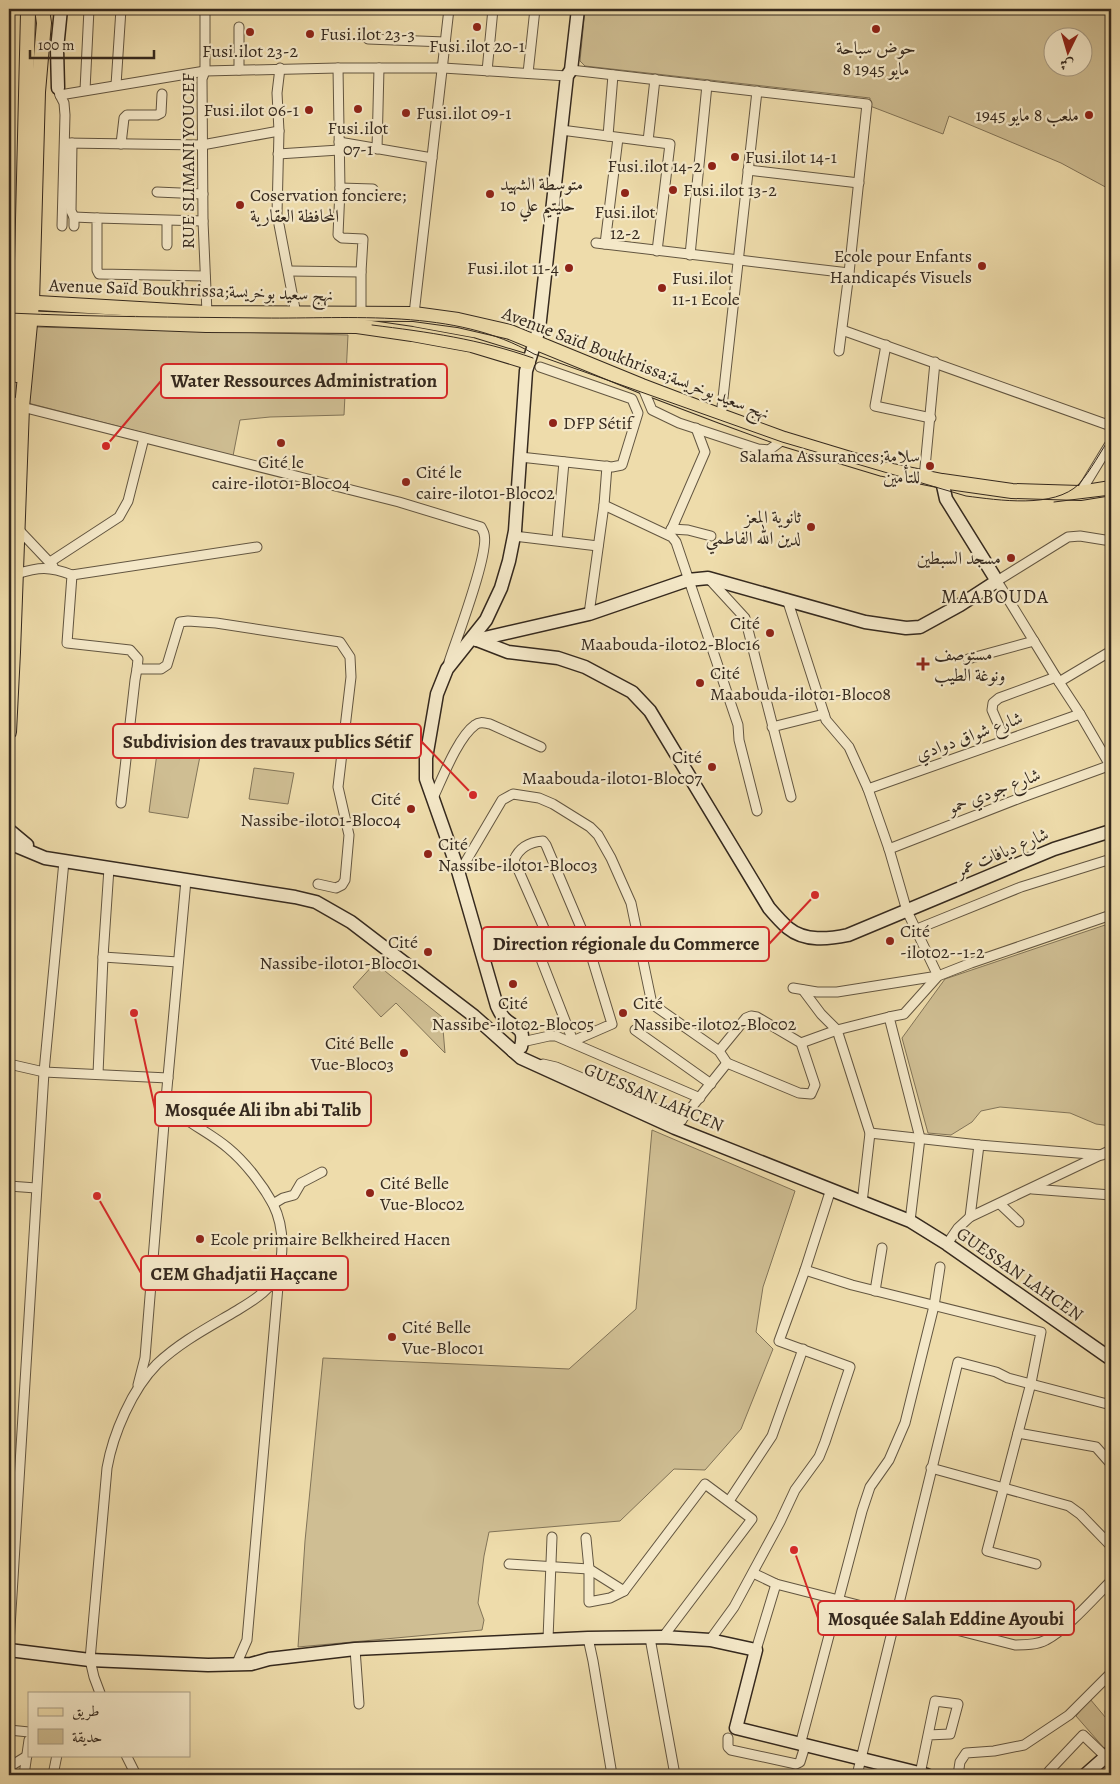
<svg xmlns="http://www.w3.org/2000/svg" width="1120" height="1784" viewBox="0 0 1120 1784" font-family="Alegreya,Amiri,serif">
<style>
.green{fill:#cfbe93;stroke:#827458;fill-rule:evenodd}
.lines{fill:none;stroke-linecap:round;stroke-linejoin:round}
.street-casing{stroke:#635641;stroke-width:11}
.secondary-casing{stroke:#35291e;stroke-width:15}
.primary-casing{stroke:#35291e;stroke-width:16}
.street{stroke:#f4e8c8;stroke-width:9}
.secondary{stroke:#f4e8c8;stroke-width:12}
.primary{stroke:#eedcab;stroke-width:14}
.tram{stroke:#35291e;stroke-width:1}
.poi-dot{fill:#8f2418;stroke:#f4e8c8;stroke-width:2}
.labels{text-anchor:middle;stroke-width:4.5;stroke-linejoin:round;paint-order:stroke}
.poi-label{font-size:18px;fill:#35291e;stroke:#f4e8c8;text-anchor:start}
.street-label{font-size:18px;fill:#35291e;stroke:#f4e8c8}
.neighbourhood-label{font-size:19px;letter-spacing:1px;fill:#35291e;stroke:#f4e8c8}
.leader{fill:none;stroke:#d62828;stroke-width:2}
.callout-dot{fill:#d62828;stroke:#f4e8c8;stroke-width:2}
.callout{fill:#f4e8c8;stroke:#d62828;stroke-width:2}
.callout-label{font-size:19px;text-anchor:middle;font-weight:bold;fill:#35291e}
</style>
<rect width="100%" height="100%" fill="#eedcab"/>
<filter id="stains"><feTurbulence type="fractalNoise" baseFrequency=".004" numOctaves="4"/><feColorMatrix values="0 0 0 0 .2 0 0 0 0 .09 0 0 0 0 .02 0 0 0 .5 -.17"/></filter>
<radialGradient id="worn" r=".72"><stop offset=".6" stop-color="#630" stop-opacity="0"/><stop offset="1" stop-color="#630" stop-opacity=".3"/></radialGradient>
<!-- green -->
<g class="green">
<path d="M585,9H1111V190L1061,163L949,116L943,134L870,106V98L585,66L580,61ZM1052,38H1082V68H1052Z"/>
<polygon points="34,327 348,335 344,415 270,417 240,420 233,456 28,403"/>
<polygon points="158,746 201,751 188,818 149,812"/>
<polygon points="254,768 294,773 288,804 249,799"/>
<polygon points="1111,923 1111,1126 1096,1124 1070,1113 1000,1107 981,1111 972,1122 951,1135 928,1133 902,1038 945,979"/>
<polygon points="375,963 442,1017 445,1053 396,1003 381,1017 353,987"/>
<polygon points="652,1130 795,1191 763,1287 756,1332 773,1349 741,1429 705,1470 674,1469 620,1521 489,1532 484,1556 478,1603 484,1620 482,1630 298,1647 305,1541 323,1358 569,1369 636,1309"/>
<polygon points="1090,1699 1111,1724 1111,1741 1104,1748 1076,1716"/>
</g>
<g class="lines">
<!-- street casing -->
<g class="street-casing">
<g id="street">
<polyline points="205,9 205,71 202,79 203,221 207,313"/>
<polyline points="368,39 445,42"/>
<polyline points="280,68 277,93 279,131 277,214 296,314"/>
<polyline points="239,70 239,27"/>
<polyline points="571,70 867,104 849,273 839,351"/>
<polyline points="487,71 493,9"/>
<polyline points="528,73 535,9"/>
<polyline points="116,85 121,9"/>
<polyline points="58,88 60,95 205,71 338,68 443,68 567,76"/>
<polyline points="85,90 89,9"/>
<polyline points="60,95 64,103 65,115 62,226"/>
<polyline points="561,130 670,144 657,251"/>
<polyline points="608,136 613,75"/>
<polyline points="648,141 655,79"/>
<polyline points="339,142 432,158"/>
<polyline points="65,143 202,145 279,131"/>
<polyline points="72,143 71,211 74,217"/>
<polyline points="121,144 124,118 127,115 157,115 161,113 162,94"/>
<polyline points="377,149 379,68"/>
<polyline points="278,154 339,150"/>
<polyline points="748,170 859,183"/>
<polyline points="340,188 373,189"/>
<polyline points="157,192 203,194"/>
<polyline points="97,218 203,221"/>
<polyline points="74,226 74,217 97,218 97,270 99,274 205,276"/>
<polyline points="596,243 849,273"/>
<polyline points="605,244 618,138"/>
<polyline points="167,245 167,221"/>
<polyline points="690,255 707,85"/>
<polyline points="289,271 361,272 363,239 342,238 338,235 340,189 338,68"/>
<polyline points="9,297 21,302"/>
<polyline points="361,313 361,272"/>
<polyline points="414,314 449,9"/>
<polyline points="842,330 1111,426"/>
<polyline points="886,345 875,406 931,418"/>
<polyline points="642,386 652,410 679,423 758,449 769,450 784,439"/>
<path d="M14,402L22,407L399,502L481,527C482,530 484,532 484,534C490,552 456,640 449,662"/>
<polyline points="721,416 757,91"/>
<polyline points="520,457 612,467 622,465 638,413 632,399 540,367"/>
<polyline points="924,478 935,362"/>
<polyline points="1080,493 1111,442"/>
<polyline points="604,505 607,466"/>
<polyline points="9,524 18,529 53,566"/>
<polyline points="671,529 688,530 711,536"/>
<polyline points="669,535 705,452 696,428"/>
<polyline points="514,536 598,546"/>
<polyline points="557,540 564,462"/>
<polyline points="1111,541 1080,536 1068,537 997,581 1059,682 1080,714 1111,767"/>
<polyline points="50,562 119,517 128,501 144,438"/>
<path d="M16,574C39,567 49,566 72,575L67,643L130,650L138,659L137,669H161L167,665L180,622L188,621L216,623L340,642L350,657L351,677L338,787L349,835L345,880L342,885L336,888L318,884"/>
<polyline points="72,575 257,547"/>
<polyline points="711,581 745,618 791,797"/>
<polyline points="787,599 826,720 849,747 868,789 889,849 907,911 938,976 837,992 817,992 793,988"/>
<polyline points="589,614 604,505 672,537 676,542 738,725 739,740 757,811"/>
<polyline points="968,659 1034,641"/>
<polyline points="1059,682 1111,651"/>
<polyline points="772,727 824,714"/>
<polyline points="1005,740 992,710 993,703 999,698 1056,677"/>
<polyline points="868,789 1080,714"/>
<path d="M433,798C442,779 458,737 475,725C480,721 484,723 490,724L541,747"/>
<polyline points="121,803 135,680 137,669"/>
<polyline points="889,849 1020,798 1111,765"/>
<polyline points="459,873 502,800 513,794 539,798 553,804 590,827 598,835 611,858 631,903 652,1004 719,1051 727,1063 799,1093 811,1094 815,1085 801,1043 757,1017 751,1016 746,1018 719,1051"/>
<polyline points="917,929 1021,887 1111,859"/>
<path d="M554,951L514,860C519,848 529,842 543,841L546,845L587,942L612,1024L573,1041L541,959L543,955L587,942"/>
<polyline points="103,957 178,962"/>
<polyline points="635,1030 711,1084"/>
<polyline points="522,1042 549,1036 556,1036 700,1098"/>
<polyline points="801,1043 837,1030 821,1014 803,990"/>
<polyline points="9,1064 44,1072 168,1078"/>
<polyline points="543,1064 556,1067 682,1120"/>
<polyline points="98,1074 103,957 109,868"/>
<polyline points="679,1123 727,1063"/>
<polyline points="870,1133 979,1145 1102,1155"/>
<polyline points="9,1186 36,1188"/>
<polyline points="1032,1189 1111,1195"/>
<polyline points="862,1203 870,1133 837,1030 889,1017"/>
<polyline points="273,1204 283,1198 294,1195 301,1183 322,1172"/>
<polyline points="1000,1204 1019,1222"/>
<polyline points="970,1217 979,1145"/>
<polyline points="910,1221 920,1138 889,1017 904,1014 938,976 971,963 1111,915"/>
<polyline points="947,1244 958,1228 970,1217 1111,1150"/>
<polyline points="805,1270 852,1285 1041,1332 1031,1383 987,1551 1036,1564"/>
<polyline points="875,1291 882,1248"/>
<polyline points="138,1385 145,1358 166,1099"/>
<polyline points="1018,1433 1096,1447 1111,1464"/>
<polyline points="931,1468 1069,1506 1080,1514 1111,1546"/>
<polyline points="729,1501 772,1436 803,1349"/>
<polyline points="586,1538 589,1569 589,1602 610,1598 624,1591 705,1484 752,1519 663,1637"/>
<polyline points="509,1564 589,1569 624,1591"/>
<path d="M753,1573L776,1584L1015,1645C1025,1645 1037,1645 1046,1640C1066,1630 1094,1598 1111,1581"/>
<polyline points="588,1638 593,1661 612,1775"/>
<polyline points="650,1638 675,1775"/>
<polyline points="548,1639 552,1537"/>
<polyline points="710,1640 734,1607 780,1522 795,1490 819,1457 825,1442 850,1367 779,1341 805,1270 831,1189"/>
<polyline points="9,1644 44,1072 64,861"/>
<polyline points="355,1649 359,1704"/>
<polyline points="756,1650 776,1584"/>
<polyline points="236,1665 247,1640 279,1275"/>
<path d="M100,1693L94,1677L90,1660L107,1468C113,1434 132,1389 157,1364C180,1342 209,1327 236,1311C249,1303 265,1294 274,1280C281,1269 282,1256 282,1244C282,1230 279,1216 273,1204C262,1184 245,1162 228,1148C207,1130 182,1122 166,1099L186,880"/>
<polyline points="1110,1712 1111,1711"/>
<polyline points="9,1730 29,1732"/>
<polyline points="728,1738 728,1747 731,1750 796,1764 800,1762 805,1746"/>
<polyline points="800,1745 862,1511 870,1487 889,1460 905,1423 934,1306 940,1267"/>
<polyline points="126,1755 136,1775"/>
<polyline points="9,1767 27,1756"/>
<polyline points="1049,1771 1083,1735 1106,1757"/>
<polyline points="920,1774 935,1701 958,1704 950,1734 928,1735"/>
<polyline points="24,1775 29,1740"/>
<polyline points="53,1775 57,1755"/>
<polyline points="857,1775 958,1362 996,1372 1008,1378 1111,1405"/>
<polyline points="958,1775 960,1762 966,1753 994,1751 1024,1745 1069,1715 1111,1673"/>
</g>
</g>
<!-- secondary casing -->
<g class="secondary-casing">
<g id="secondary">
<polyline points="58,88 57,49 61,9"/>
<polyline points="476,640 589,614 688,580 708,578 865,622 906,628 920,627 960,605 997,581 946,499 942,481"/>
<path d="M477,640L508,652L558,658L585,667L632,692L650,711L769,908C775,915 781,922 788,928C805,942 829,939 848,935L1054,849L1111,831"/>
<polyline points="9,830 27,845"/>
<polyline points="9,843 45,858 295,897 316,902 351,922 474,1016 521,1058 675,1128 910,1221 947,1244 1111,1359"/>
<path d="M513,1051L521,1047C526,1025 515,1030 504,1018C501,1015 499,1010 497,1006L456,864L426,779V758L437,694L447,669L486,620L501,588L509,561L515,531L526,371L539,329L567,76L571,70L578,9"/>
<polyline points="9,1650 90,1660 208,1665 251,1664 269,1659 355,1649 588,1638 663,1637 710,1640 756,1650 736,1728 927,1775"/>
<polyline points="1085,1775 1111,1752"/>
</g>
</g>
<!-- primary casing -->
<g class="primary-casing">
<g id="primary">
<polyline points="21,302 207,313 414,314 458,320 510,332 642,386 721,416 784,439 883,469 942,481 1012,491 1080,493 1111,488"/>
<polyline points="20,318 206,325 357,326 412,334 472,345 528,362"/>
<polyline points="17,375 21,302 28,13 26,9"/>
<polyline points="9,504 11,476"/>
<polyline points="9,732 13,652 22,407 32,303 38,92 44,23 42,9"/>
</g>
</g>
<!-- street -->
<use href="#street" class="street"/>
<!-- secondary -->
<use href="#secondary" class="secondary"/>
<!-- primary -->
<use href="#primary" class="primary"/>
<!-- tram -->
<g class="tram">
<path d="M9,313C93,317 178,317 263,318C351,319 455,308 534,354L782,442L966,496C998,500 1054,509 1079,484C1091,470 1101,451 1111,436"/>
<path d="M372,325C428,332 479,339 533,358"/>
<polyline points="1054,502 1111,495"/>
</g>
</g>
<!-- markers -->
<g class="poi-dot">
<circle cx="477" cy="27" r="5"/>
<circle cx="876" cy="29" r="5"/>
<circle cx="250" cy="32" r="5"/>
<circle cx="310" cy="34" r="5"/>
<circle cx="358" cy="109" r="5"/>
<circle cx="309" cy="110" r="5"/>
<circle cx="406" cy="113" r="5"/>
<circle cx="1089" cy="115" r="5"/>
<circle cx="735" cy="157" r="5"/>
<circle cx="712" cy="166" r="5"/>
<circle cx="673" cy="190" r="5"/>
<circle cx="625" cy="193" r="5"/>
<circle cx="490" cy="194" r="5"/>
<circle cx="240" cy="205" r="5"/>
<circle cx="982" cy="266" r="5"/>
<circle cx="569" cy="268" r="5"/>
<circle cx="662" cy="288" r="5"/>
<circle cx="553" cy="423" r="5"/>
<circle cx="281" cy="443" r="5"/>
<circle cx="930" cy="466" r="5"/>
<circle cx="406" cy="482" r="5"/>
<circle cx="811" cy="527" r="5"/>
<circle cx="1011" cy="558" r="5"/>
<circle cx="770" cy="633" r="5"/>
<path d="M920.5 656.5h5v5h5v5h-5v5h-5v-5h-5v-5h5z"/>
<circle cx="700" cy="683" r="5"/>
<circle cx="712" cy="767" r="5"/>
<circle cx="411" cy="809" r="5"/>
<circle cx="428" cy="854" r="5"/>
<circle cx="890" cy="941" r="5"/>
<circle cx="428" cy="952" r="5"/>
<circle cx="513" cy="984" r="5"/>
<circle cx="623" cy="1013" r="5"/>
<circle cx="404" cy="1053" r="5"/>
<circle cx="370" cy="1193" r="5"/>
<circle cx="200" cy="1239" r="5"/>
<circle cx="392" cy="1337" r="5"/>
</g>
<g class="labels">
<!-- poi labels -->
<g class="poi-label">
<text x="320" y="40">Fusi.ilot 23-3</text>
<text x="477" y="52" text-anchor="middle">Fusi.ilot 20-1</text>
<text x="876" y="54" text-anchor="middle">حوض سباحة<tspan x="876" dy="21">8 مايو 1945</tspan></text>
<text x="250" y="57" text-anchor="middle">Fusi.ilot 23-2</text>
<text x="299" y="116" text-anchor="end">Fusi.ilot 06-1</text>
<text x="416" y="119">Fusi.ilot 09-1</text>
<text x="1079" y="121" text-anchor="end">ملعب 8 مايو 1945</text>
<text x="358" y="134" text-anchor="middle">Fusi.ilot<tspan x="358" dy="21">07-1</tspan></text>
<text x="745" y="163">Fusi.ilot 14-1</text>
<text x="702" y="172" text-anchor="end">Fusi.ilot 14-2</text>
<text x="500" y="190">متوسطة الشهيد<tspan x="500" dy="21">حليتيم علي 10</tspan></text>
<text x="683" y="196">Fusi.ilot 13-2</text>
<text x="250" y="201">Coservation fonciere;<tspan x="250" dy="21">المحافظة العقارية</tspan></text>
<text x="625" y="218" text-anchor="middle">Fusi.ilot<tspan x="625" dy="21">12-2</tspan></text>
<text x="972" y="262" text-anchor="end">Ecole pour Enfants<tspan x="972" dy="21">Handicapés Visuels</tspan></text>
<text x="559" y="274" text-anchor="end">Fusi.ilot 11-4</text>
<text x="672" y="284">Fusi.ilot<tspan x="672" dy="21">11-1 Ecole</tspan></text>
<text x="563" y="429">DFP Sétif</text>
<text x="920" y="462" text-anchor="end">Salama Assurances;سلامة<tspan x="920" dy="21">للتأمين</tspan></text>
<text x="281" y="468" text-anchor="middle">Cité le<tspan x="281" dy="21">caire-ilot01-Bloc04</tspan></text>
<text x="416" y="478">Cité le<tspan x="416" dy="21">caire-ilot01-Bloc02</tspan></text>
<text x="801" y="523" text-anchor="end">ثانوية المعز<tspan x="801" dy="21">لدين الله الفاطمي</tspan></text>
<text x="1001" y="564" text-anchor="end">مسجد السبطين</text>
<text x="760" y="629" text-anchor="end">Cité<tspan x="760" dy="21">Maabouda-ilot02-Bloc16</tspan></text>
<text x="934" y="660">مستوصف<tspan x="934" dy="21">ونوغة الطيب</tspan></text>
<text x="710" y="679">Cité<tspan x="710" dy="21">Maabouda-ilot01-Bloc08</tspan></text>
<text x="702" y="763" text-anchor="end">Cité<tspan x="702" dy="21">Maabouda-ilot01-Bloc07</tspan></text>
<text x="401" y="805" text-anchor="end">Cité<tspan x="401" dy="21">Nassibe-ilot01-Bloc04</tspan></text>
<text x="438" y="850">Cité<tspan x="438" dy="21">Nassibe-ilot01-Bloc03</tspan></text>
<text x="900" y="937">Cité<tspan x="900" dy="21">-ilot02--1-2</tspan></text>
<text x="418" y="948" text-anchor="end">Cité<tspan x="418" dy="21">Nassibe-ilot01-Bloc01</tspan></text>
<text x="513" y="1009" text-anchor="middle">Cité<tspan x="513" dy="21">Nassibe-ilot02-Bloc05</tspan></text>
<text x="633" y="1009">Cité<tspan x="633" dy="21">Nassibe-ilot02-Bloc02</tspan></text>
<text x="394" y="1049" text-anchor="end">Cité Belle<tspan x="394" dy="21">Vue-Bloc03</tspan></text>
<text x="380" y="1189">Cité Belle<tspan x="380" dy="21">Vue-Bloc02</tspan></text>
<text x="210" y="1245">Ecole primaire Belkheired Hacen</text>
<text x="402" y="1333">Cité Belle<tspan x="402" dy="21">Vue-Bloc01</tspan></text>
</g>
<!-- street labels -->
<g class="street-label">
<text transform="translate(188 161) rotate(-90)" y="6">RUE SLIMANI YOUCEF</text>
<text transform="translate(191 290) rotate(2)" y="6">Avenue Saïd Boukhrissa;نهج سعيد بوخريسة</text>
<text transform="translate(636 363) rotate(21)" y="6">Avenue Saïd Boukhrissa;نهج سعيد بوخريسة</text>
<text transform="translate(969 736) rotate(-20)" y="6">شارع شواق دوادي</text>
<text transform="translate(994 791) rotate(-21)" y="6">شارع جودي حمو</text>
<text transform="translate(1002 852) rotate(-23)" y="6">شارع ديافات عمر</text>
<text transform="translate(654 1097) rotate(23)" y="6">GUESSAN LAHCEN</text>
<text transform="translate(1020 1274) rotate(35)" y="6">GUESSAN LAHCEN</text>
</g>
<!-- neighbourhood labels -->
<g class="neighbourhood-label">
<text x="995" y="603">MAABOUDA</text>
</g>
</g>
<!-- callouts -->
<path class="leader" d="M106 446L161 381M473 795L421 741M815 895L769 944M134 1013L155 1109M97 1196L141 1273M794 1550L818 1618"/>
<g class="callout-dot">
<circle cx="106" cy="446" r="5"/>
<circle cx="473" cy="795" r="5"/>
<circle cx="815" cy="895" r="5"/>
<circle cx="134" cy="1013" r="5"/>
<circle cx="97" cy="1196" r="5"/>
<circle cx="794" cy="1550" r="5"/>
</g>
<g class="callout">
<rect x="161" y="364" width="286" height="34" rx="5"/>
<rect x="113" y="724" width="308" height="34" rx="5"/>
<rect x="482" y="927" width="287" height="34" rx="5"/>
<rect x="155" y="1092" width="216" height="34" rx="5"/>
<rect x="141" y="1256" width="207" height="34" rx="5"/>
<rect x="818" y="1601" width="256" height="34" rx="5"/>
</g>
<g class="callout-label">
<text x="304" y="387">Water Ressources Administration</text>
<text x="267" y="748">Subdivision des travaux publics Sétif</text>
<text x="626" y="950">Direction régionale du Commerce</text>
<text x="263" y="1116">Mosquée Ali ibn abi Talib</text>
<text x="244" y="1280">CEM Ghadjatii Haçcane</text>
<text x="946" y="1625">Mosquée Salah Eddine Ayoubi</text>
</g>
<!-- margin -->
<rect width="1120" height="1784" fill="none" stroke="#eedcab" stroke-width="30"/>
<rect x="10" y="10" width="1100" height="1764" fill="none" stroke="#35291e" stroke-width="2.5"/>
<rect x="15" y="15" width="1090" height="1754" fill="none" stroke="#35291e"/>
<!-- legend -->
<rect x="28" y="1692" width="162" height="65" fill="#f4e8c8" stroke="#a89c84"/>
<rect x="38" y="1708" width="25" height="8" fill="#eedcab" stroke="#a89c84"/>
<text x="72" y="1716" font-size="15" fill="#35291e">طريق</text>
<rect x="38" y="1729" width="25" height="15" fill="#cfbe93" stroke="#a89c84"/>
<text x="72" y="1742" font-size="15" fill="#35291e">حديقة</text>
<!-- north arrow -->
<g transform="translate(1068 52) rotate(185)"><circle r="24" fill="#f4e8c8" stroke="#a89c84"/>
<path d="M0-4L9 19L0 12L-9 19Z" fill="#8f2418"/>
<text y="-8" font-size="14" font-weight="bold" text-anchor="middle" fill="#35291e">ش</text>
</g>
<!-- scale -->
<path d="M30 50v8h124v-8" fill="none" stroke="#35291e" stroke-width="2.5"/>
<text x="38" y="50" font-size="15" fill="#35291e" stroke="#f4e8c8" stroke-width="4" paint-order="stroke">100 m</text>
<rect width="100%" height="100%" filter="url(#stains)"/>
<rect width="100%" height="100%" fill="url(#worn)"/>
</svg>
